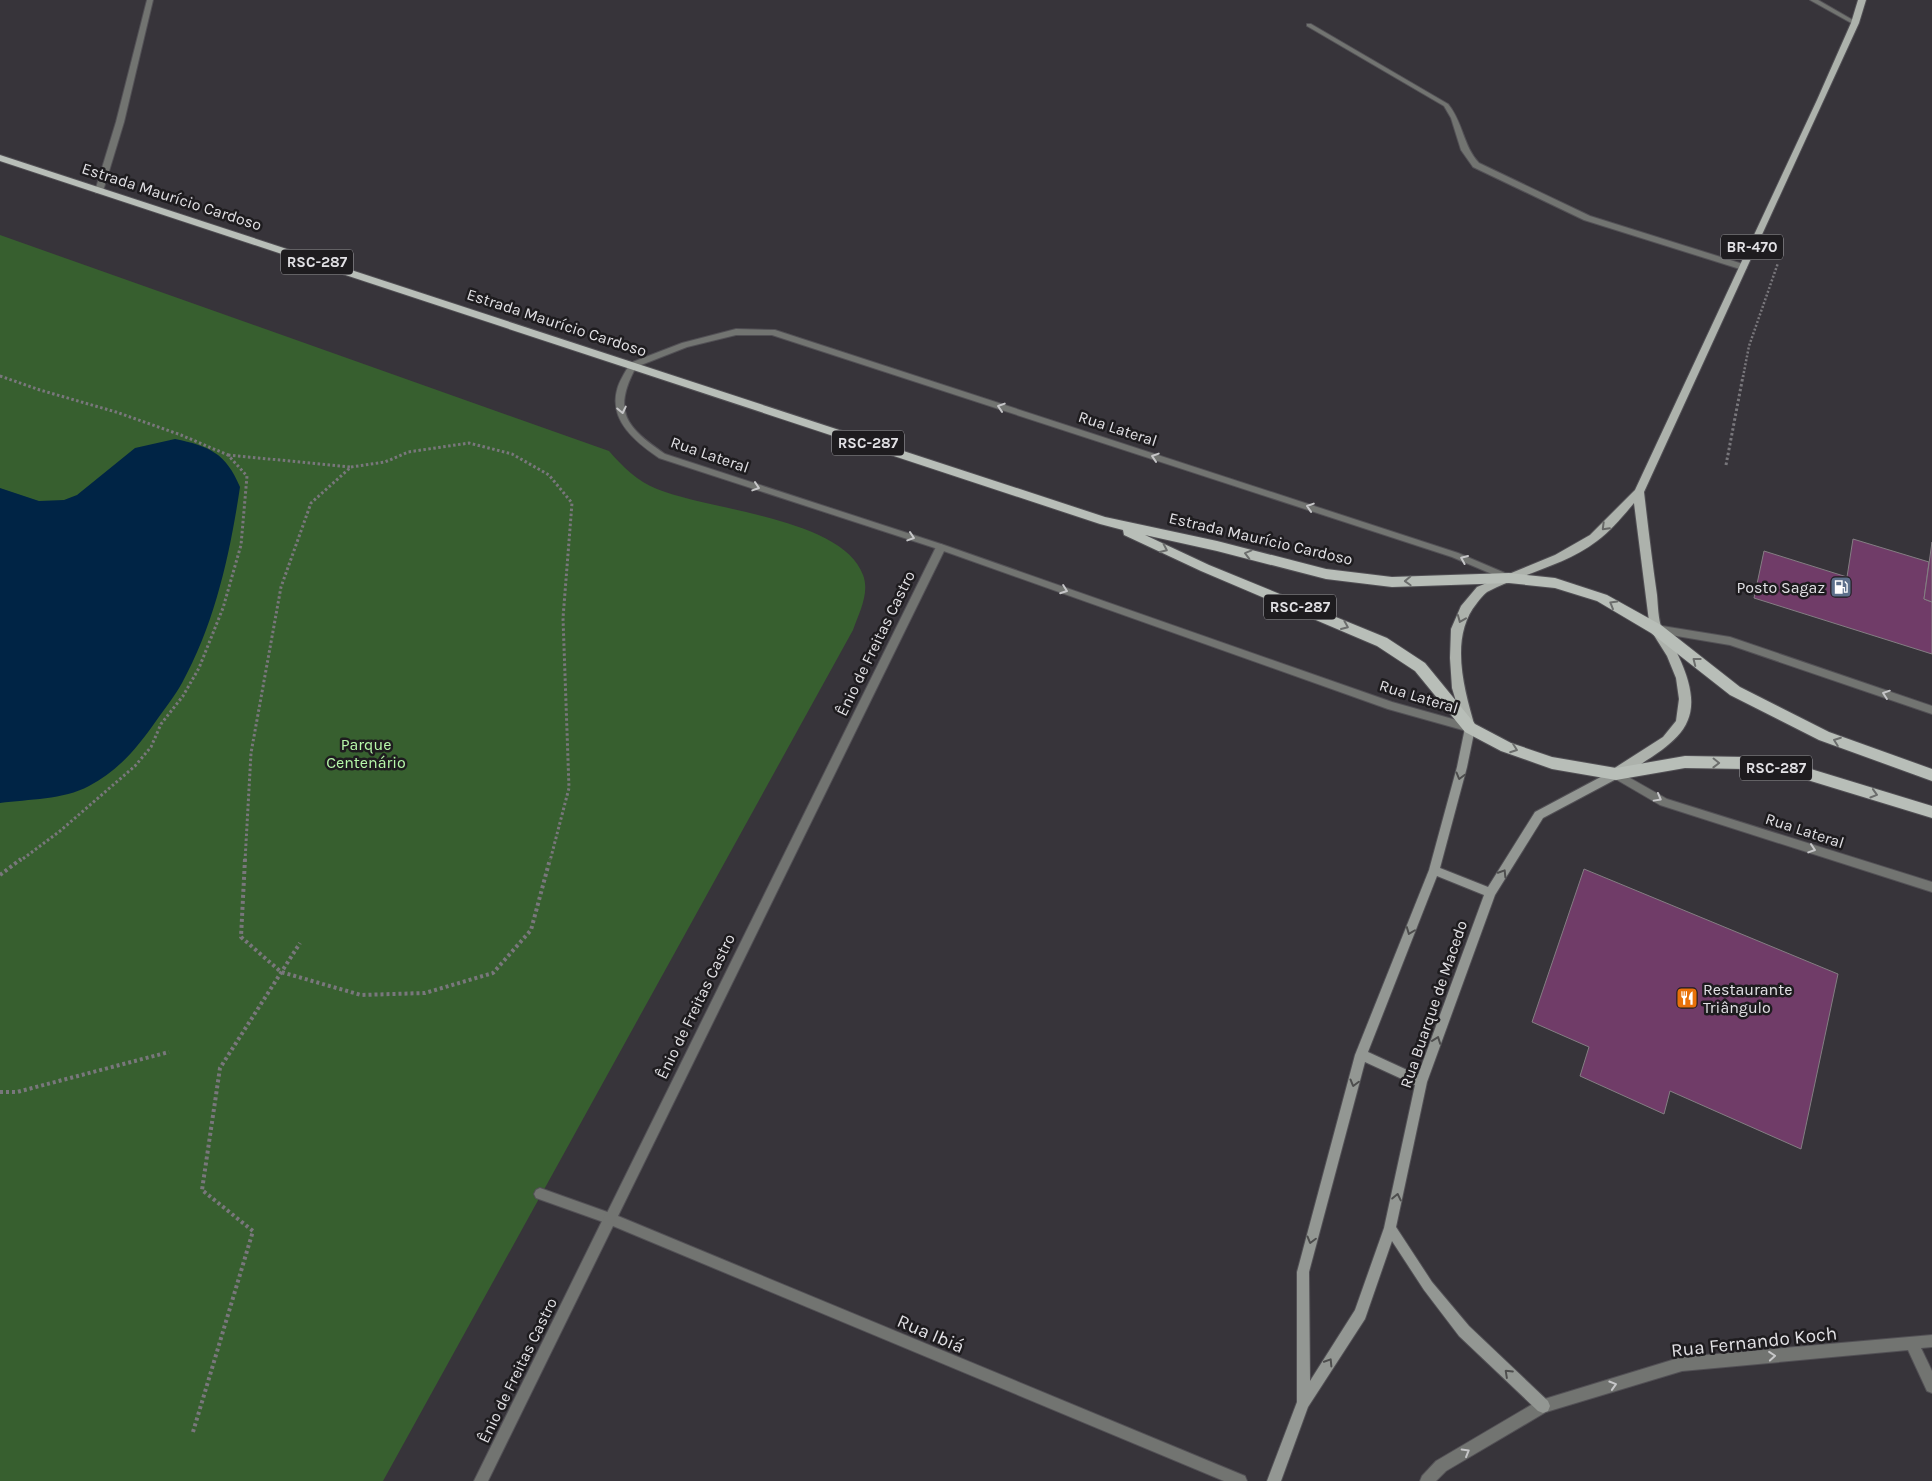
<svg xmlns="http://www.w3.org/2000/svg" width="1932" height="1481" viewBox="0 0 1932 1481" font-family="Karla,sans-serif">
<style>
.green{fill:#375f2f}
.water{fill:#002445}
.building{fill:#703c68;stroke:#847e83}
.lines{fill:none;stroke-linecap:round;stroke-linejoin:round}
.service-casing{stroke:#525055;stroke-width:2}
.minor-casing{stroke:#525055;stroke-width:2}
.tertiary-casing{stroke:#525055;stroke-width:2}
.secondary-casing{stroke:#525055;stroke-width:2}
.primary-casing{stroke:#525055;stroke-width:2}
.trunk-casing{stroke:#525055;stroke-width:2}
.path-far2{stroke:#79777c;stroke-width:2.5;stroke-dasharray:2 2;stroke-linecap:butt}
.path-far1{stroke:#79777c;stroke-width:3;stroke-dasharray:2.5 2.5;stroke-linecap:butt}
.path{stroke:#79777c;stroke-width:4;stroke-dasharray:3 3;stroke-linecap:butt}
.service{fill:#727471;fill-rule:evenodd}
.minor{fill:#727471;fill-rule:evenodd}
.tertiary{fill:#727471;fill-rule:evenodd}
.secondary{fill:#939793;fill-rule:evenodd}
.primary{fill:#adb2ac;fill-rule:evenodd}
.trunk{fill:#b8beb8;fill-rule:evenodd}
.oneway{stroke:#c6c6c8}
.oneway2{stroke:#666766}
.oneway3{stroke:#6b6d6c}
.oneway4{stroke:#4d4d4d}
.labels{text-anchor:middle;stroke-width:5;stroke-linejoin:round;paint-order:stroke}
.shield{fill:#1e1c1f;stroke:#a7a6aa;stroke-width:1}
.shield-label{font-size:15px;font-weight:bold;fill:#e2e1e5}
.street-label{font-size:16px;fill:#e2e1e5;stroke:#1e1c1f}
.poi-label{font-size:16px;fill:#e2e1e5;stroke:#1e1c1f;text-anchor:end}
.park-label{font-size:16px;fill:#b7f9aa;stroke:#1e1c1f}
.near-street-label{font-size:19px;fill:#e2e1e5;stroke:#1e1c1f}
</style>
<rect width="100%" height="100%" fill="#37343a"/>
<!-- green -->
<path class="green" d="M0,235L609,451C623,467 637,481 657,489C707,510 843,518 863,575C870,593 859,613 853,630L383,1481H0Z"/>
<!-- water -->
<path class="water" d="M175,439C209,446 226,453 240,487C230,554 215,623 182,683C175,696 165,708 156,721C138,747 118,771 89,786C63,800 29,799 0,803V488L39,501L64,500L77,495L135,448Z"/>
<!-- building -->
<g class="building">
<polygon points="1853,539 1929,562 1924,599 1932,602 1932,654 1754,598 1764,551 1847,577"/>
<polygon points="1932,542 1932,602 1924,599"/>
<polygon points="1584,869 1838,974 1801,1149 1670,1091 1664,1114 1580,1076 1589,1047 1532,1022"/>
</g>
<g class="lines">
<!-- service casing -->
<g class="service-casing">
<g id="service">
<polygon points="147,0 153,0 124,122 103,191 102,193 96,193 95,191 116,122"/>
<polygon points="540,1188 613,1214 615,1218 613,1222 609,1224 536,1198 534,1194 536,1190"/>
</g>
</g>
<!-- minor casing -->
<g class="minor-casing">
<g id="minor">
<polygon points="1810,0 1818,0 1858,23 1853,24"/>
<path d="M1307,24H1311L1448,104C1463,122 1463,146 1479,163L1590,216L1746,265L1747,267L1746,269H1740L1584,220L1473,167L1461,150L1451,118L1444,106L1307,26Z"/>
<polygon points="941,544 946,547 618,1216 1245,1476 1247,1481 1224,1481 613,1226 488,1481 474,1481 603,1219 605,1214 607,1213 936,547"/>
<polygon points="1932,1335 1932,1347 1921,1348 1932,1371 1932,1393 1927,1391 1908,1350 1682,1371 1546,1412 1446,1471 1436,1481 1420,1481 1422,1476 1436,1461 1538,1401 1682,1357"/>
</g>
</g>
<!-- tertiary casing -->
<g class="tertiary-casing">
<g id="tertiary">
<path d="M736,329L775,330L1458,553L1512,576L1514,578L1512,580H1506L1452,557L772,335H736L687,347L636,367C612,412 626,427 665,454L944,545L1392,702L1474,725L1475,728L1474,731L1470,732L1388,709L938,549L659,458C636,442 609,421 617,390C619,381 625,373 629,365L630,363L682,343Z"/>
<polygon points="1656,625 1730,637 1932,706 1932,714 1730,645 1653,632 1651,629"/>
<polygon points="1616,770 1667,799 1932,882 1932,892 1660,805 1612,777 1611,774 1612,771"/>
</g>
</g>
<!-- secondary casing -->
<g class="secondary-casing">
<path id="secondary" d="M1470,724L1474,725L1475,728L1467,767L1440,868L1488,887L1535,812L1612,771H1620L1621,774L1620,777L1543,818L1495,895L1427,1082L1396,1227L1432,1282L1469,1326L1548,1401L1550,1406L1548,1411L1543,1413L1538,1411L1459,1336L1424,1290L1392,1241L1365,1319L1308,1407L1281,1481H1267L1297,1402V1272L1355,1055L1429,870L1457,767L1465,728L1466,725ZM1437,876L1484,895L1418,1075L1368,1052ZM1365,1062L1415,1085L1384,1228L1355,1310L1310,1381L1309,1272Z"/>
</g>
<!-- primary casing -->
<g class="primary-casing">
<path id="primary" d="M1858,0H1866L1859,23L1644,492C1648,526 1652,561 1657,595C1658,605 1658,619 1662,629C1666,638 1674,646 1678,655C1712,727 1676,741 1621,777L1617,778L1613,777L1611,773L1613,769L1663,737L1676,721L1679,699L1676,678L1667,656L1650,629L1634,503C1623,516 1611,531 1597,541C1564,566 1523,573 1487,592C1483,595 1480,599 1477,603C1449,637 1464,689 1475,727L1473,731H1465L1452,688L1450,658L1451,629L1461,606L1477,587L1555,555L1590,535L1635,490L1817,100L1851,23Z"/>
</g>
<!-- trunk casing -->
<g class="trunk-casing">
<polygon id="trunk" points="0,155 1105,517 1217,541 1326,569 1392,577 1509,573 1555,578 1607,595 1661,625 1740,687 1829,732 1932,769 1932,781 1819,740 1730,695 1651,633 1597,601 1555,588 1509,583 1392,587 1326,579 1217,551 1145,535 1209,565 1387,638 1425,663 1475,724 1511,743 1552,757 1616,768 1685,756 1746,757 1801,766 1932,806 1932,818 1801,778 1746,769 1685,768 1616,780 1552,769 1501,751 1465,732 1415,671 1377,646 1201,571 1124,535 1123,530 1100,524 0,161"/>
</g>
<!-- path-far2 -->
<g class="path-far2">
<polyline points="0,376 3,377"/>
<polyline points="1743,377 1749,346 1778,263"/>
</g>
<!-- path-far1 -->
<g class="path-far1">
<polyline points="0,376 40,390 116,412 181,435 228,455 247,476 241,545 223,608 199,668 183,696 161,724 151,747 135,766 60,831 20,861"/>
<polyline points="228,455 351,467"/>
<polyline points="1726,465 1743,376"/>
<polyline points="351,467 385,462 408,452 469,443 512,454 549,475 572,503 563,618 569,788 550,861"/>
<polyline points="245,861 251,753 281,587 311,503 351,467"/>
</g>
<!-- path -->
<g class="path">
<polyline points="245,859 241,937 281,972 361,995 425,993 493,973 531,930 550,859"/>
<polyline points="0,875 21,859"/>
<polyline points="0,1092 17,1092 169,1052"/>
<polyline points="193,1432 253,1231 202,1190 220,1068 300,943"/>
</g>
<!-- service -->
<use href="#service" class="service"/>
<!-- minor -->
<use href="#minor" class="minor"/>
<!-- tertiary -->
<use href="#tertiary" class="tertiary"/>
<!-- secondary -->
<use href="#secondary" class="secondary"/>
<!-- primary -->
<use href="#primary" class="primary"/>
<!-- trunk -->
<use href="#trunk" class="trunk"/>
</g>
<!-- one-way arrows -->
<defs><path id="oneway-chevron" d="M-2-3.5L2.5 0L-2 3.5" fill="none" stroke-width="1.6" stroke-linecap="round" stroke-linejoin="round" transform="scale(1.25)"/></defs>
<g class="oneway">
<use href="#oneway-chevron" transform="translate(1001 407) rotate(-162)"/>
<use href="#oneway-chevron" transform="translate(622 410) rotate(78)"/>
<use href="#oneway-chevron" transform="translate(1155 457) rotate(-162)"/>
<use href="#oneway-chevron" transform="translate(756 487) rotate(18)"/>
<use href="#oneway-chevron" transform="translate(1310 507) rotate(-162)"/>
<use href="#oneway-chevron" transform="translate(911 537) rotate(18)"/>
<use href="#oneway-chevron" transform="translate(1464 559) rotate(-157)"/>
<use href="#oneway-chevron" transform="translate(1064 590) rotate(20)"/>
<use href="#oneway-chevron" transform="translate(1886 694) rotate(-161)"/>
<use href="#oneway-chevron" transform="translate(1658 798) rotate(29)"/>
<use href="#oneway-chevron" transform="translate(1812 849) rotate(18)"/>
<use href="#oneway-chevron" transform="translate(1772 1356) rotate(-5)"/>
<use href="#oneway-chevron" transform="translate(1613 1385) rotate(-17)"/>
<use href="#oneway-chevron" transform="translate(1466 1452) rotate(-30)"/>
</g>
<g class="oneway2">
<use href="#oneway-chevron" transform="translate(1605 527) rotate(135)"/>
<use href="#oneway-chevron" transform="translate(1461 619) rotate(112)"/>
</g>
<g class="oneway3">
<use href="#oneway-chevron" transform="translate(1164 549) rotate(25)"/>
<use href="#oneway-chevron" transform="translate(1248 554) rotate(-165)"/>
<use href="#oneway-chevron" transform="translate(1408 581) rotate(178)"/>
<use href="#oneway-chevron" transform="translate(1613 604) rotate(-150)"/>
<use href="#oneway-chevron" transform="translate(1345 626) rotate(23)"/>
<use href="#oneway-chevron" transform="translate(1696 661) rotate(-142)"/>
<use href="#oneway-chevron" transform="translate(1837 741) rotate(-160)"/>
<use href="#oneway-chevron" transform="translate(1514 749) rotate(20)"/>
<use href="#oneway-chevron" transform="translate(1716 763) rotate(1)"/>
<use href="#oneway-chevron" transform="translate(1874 794) rotate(17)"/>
</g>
<g class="oneway4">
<use href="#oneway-chevron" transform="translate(1460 776) rotate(105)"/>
<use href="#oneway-chevron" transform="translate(1503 873) rotate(-58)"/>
<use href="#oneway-chevron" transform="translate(1410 931) rotate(111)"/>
<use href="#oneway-chevron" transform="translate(1437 1040) rotate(-70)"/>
<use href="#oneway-chevron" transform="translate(1354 1083) rotate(105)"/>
<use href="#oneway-chevron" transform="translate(1397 1197) rotate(-78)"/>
<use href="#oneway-chevron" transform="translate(1311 1240) rotate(105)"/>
<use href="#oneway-chevron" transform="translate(1329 1362) rotate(-58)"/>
<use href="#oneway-chevron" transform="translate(1508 1373) rotate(-137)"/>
</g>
<!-- icons -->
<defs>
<g id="fuel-square" transform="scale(1.125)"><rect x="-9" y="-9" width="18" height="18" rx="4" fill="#5c6f8a" stroke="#1e1c1f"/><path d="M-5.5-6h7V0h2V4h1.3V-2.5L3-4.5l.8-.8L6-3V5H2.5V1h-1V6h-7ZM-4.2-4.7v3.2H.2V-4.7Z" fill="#fff"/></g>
<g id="restaurant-square" transform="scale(1.125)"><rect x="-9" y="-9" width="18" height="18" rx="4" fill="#e8710a" stroke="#1e1c1f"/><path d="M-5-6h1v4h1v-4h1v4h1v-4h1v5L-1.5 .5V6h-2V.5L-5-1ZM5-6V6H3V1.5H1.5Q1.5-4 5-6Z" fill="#fff"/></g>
</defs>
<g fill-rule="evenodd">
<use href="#fuel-square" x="1841" y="587"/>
<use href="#restaurant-square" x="1687" y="998"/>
</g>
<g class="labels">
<!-- shield labels -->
<g class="shield">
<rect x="1721" y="234.5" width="62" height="25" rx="4"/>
<rect x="281" y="249.5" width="72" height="25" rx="4"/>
<rect x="832" y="430.5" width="72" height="25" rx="4"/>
<rect x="1264" y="594.5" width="72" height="25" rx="4"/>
<rect x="1740" y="755.5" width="72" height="25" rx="4"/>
</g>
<g class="shield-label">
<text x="1752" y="252">BR-470</text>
<text x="317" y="267">RSC-287</text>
<text x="868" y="448">RSC-287</text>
<text x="1300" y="612">RSC-287</text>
<text x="1776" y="773">RSC-287</text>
</g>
<!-- street labels -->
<g class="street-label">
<text transform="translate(172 196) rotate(18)" y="6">Estrada Maurício Cardoso</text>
<text transform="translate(557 322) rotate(18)" y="6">Estrada Maurício Cardoso</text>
<text transform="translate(1118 428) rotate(18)" y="6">Rua Lateral</text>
<text transform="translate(710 454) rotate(19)" y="6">Rua Lateral</text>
<text transform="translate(1261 538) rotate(13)" y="6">Estrada Maurício Cardoso</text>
<text transform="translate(875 643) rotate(-64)" y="6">Ênio de Freitas Castro</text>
<text transform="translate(1419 696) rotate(17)" y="6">Rua Lateral</text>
<text transform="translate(1805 830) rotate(18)" y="6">Rua Lateral</text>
<text transform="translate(1433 1004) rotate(-71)" y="6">Rua Buarque de Macedo</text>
<text transform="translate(695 1006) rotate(-64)" y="6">Ênio de Freitas Castro</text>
<text transform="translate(517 1370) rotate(-64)" y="6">Ênio de Freitas Castro</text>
</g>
<!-- poi labels -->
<g class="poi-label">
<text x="1825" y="593">Posto Sagaz</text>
<text x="1703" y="995" text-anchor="start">Restaurante<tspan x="1703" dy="18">Triângulo</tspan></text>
</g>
<!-- park labels -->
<g class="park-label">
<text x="366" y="750">Parque<tspan x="366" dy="18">Centenário</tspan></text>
</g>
<!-- near-street labels -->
<g class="near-street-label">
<text transform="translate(931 1333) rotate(23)" y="7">Rua Ibiá</text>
<text transform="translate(1754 1341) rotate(-6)" y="7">Rua Fernando Koch</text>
</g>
</g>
</svg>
